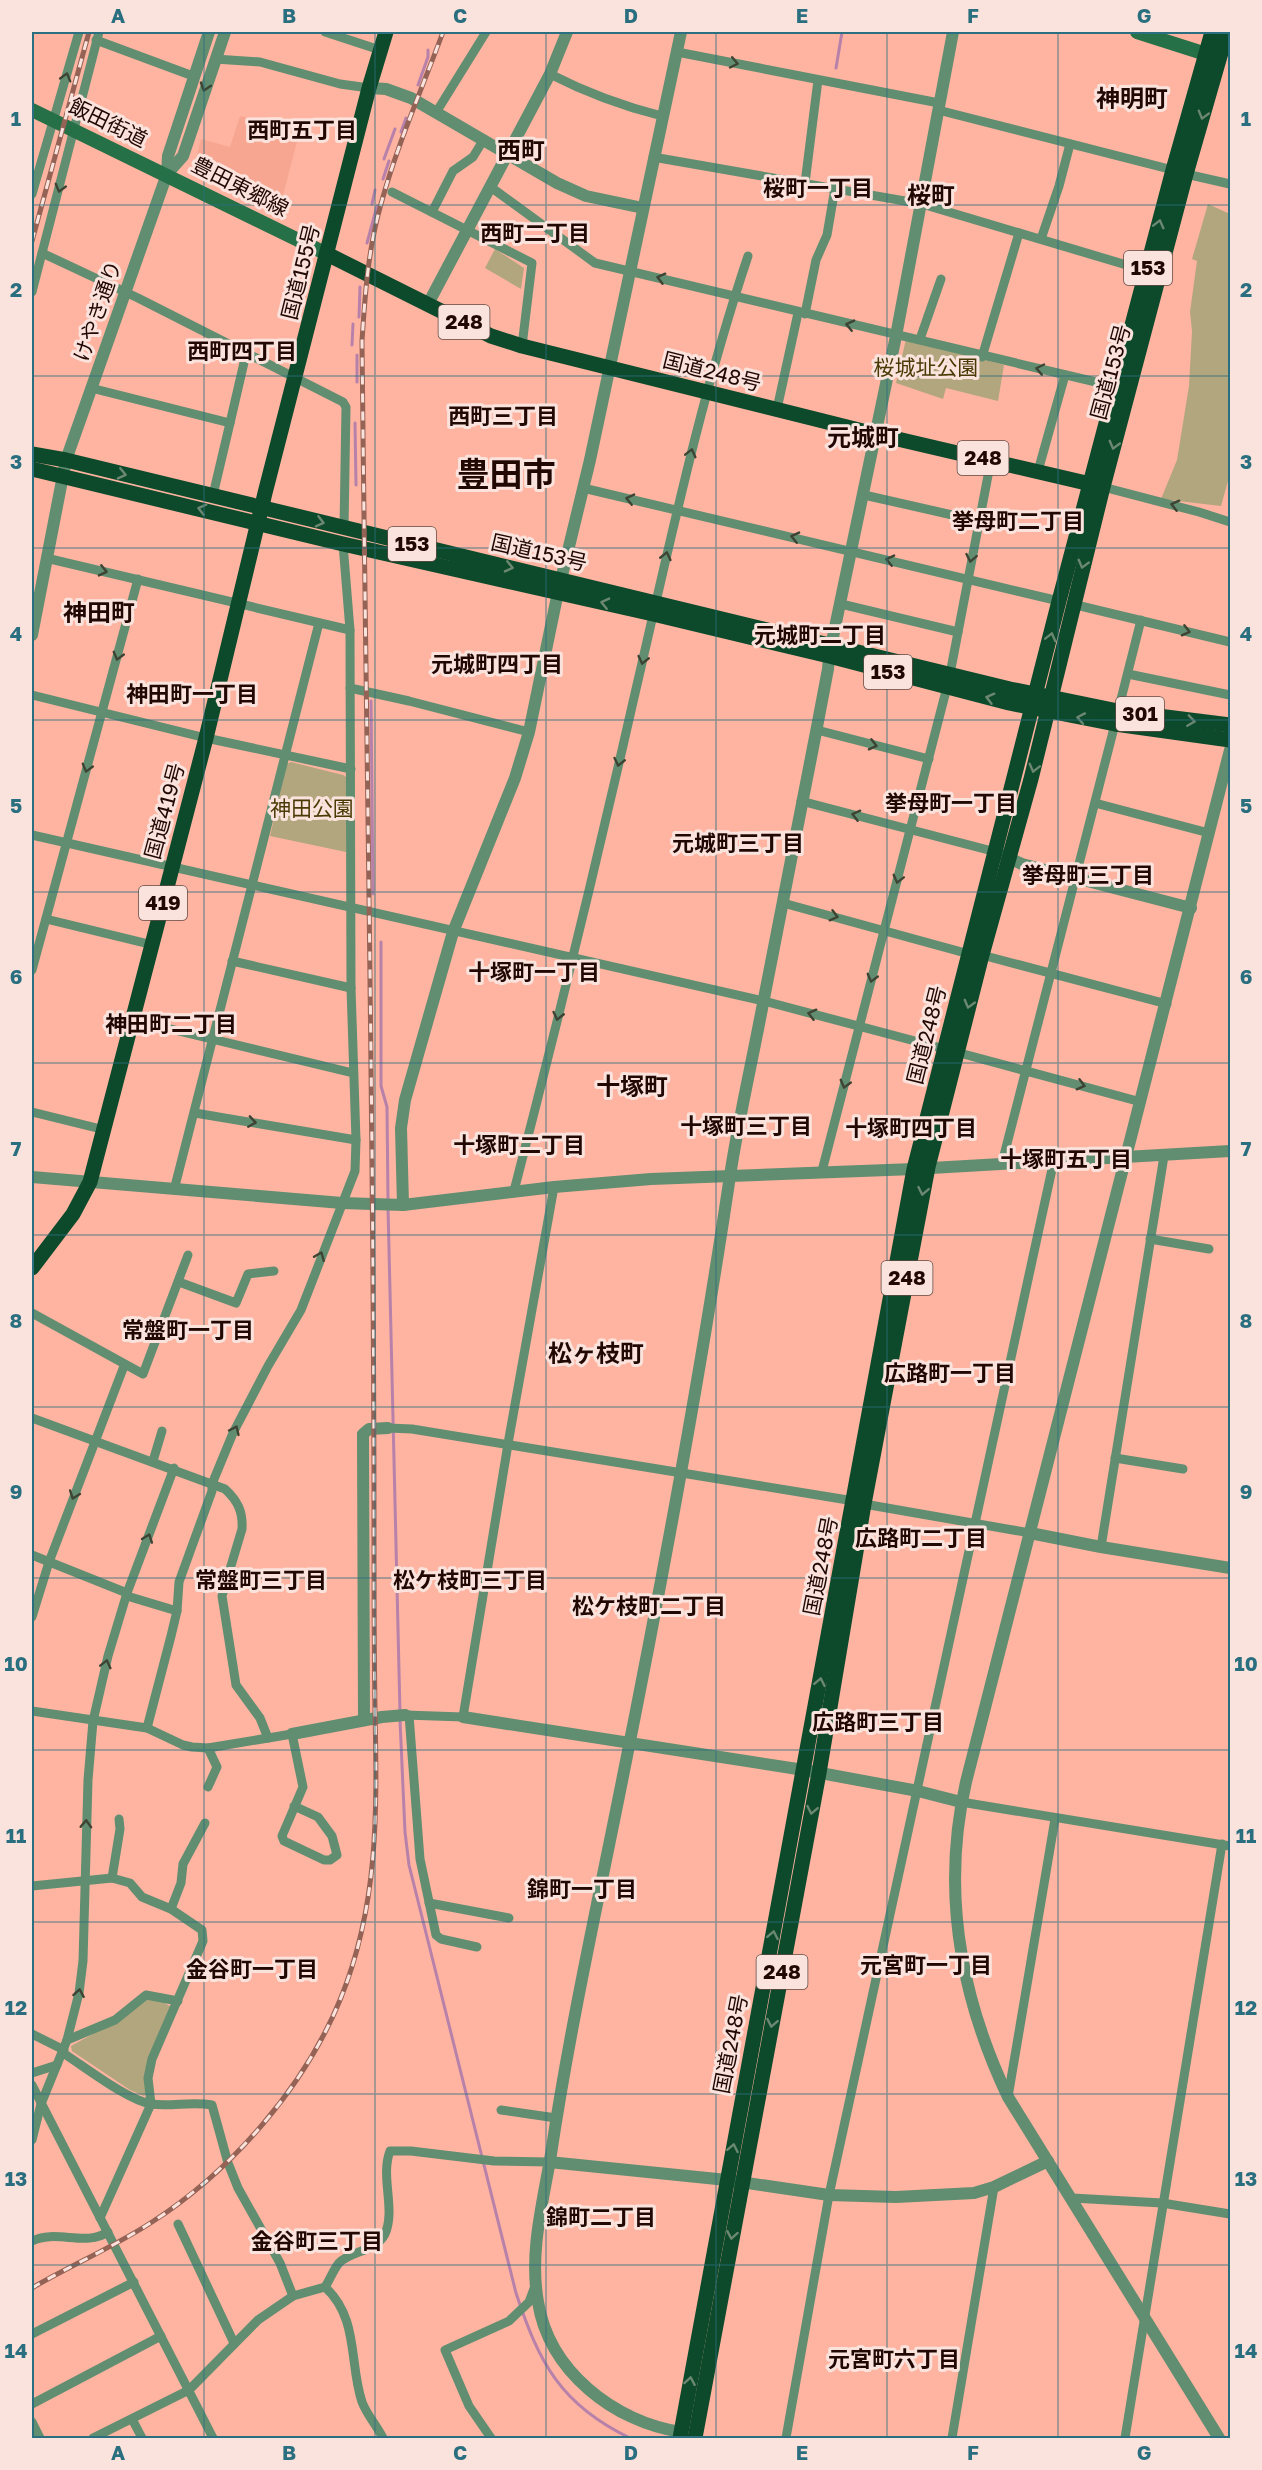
<svg xmlns="http://www.w3.org/2000/svg" width="1262" height="2470" viewBox="0 0 1262 2470" font-family="'Golos Text','Noto Sans JP',sans-serif">
<style>
.built{fill:#f7a691}
.green{fill:#b1a67d}
.lines{fill:none;stroke-linecap:round;stroke-linejoin:round}
.stream{stroke:#b781aa;stroke-width:3}
.minor{stroke:#618e71;stroke-width:9}
.tertiary{stroke:#618e71;stroke-width:12}
.secondary{stroke:#267047;stroke-width:14}
.trunk{stroke:#0c4a2b;stroke-width:15}
.rail-casing{stroke:#956356;stroke-width:5}
.rail{stroke:#fbe3dd;stroke-width:3;stroke-dasharray:9;stroke-linecap:butt}
.oneway{stroke:#3e4434}
.oneway2{stroke:#6c8772}
.grid{fill:none;stroke:#2a6f7f;stroke-width:1.5;stroke-opacity:0.55}
.labels{text-anchor:middle;stroke-width:6;stroke-linejoin:round;paint-order:stroke}
.shield{fill:#fbe3dd;stroke:#624a44;stroke-width:1.5}
.shield-label{font-size:20px;font-weight:bold;fill:#210803}
.street-label{font-size:21px;fill:#210803;stroke:#fbe3dd}
.park-label{font-size:21px;fill:#483b05;stroke:#fbe3dd}
.neighbourhood-label{font-size:22px;font-weight:bold;fill:#210803;stroke:#fbe3dd}
.quarter-label{font-size:24px;font-weight:bold;fill:#210803;stroke:#fbe3dd}
.town-label{font-size:33px;font-weight:bold;fill:#210803;stroke:#fbe3dd}
.neatline{fill:none;stroke:#2a6f7f;stroke-width:2}
.grid-label{font-size:20px;text-anchor:middle;font-weight:bold;fill:#2a6f7f}
</style>
<rect width="100%" height="100%" fill="#feb4a1"/>
<!-- built -->
<polygon class="built" points="240,116 300,130 279,211 255,204 192,175 201,139 230,147"/>
<!-- green -->
<g class="green">
<polygon points="1208,204 1230,214 1230,474 1221,506 1161,499 1177,460 1189,386 1192,331 1190,312 1197,261 1192,259"/>
<polygon points="495,249 524,268 521,289 485,268"/>
<polygon points="906,339 1004,365 998,401 946,388 943,399 896,383"/>
<polygon points="291,762 343,775 346,777 348,806 346,852 270,836 287,764"/>
<polygon points="145,1997 164,2001 166,2004 172,2007 145,2071 146,2094 144,2096 130,2090 72,2051 71,2046 113,2023"/>
</g>
<g class="lines">
<!-- stream -->
<g class="stream">
<polyline points="836,68 842,32"/>
<polyline points="418,85 428,57 428,50"/>
<polyline points="401,132 406,118"/>
<polyline points="384,159 395,129"/>
<polyline points="383,179 389,161"/>
<polyline points="372,204 375,190"/>
<polyline points="367,243 377,206"/>
<polyline points="359,317 360,287"/>
<polyline points="352,345 353,324"/>
<polyline points="357,382 357,355"/>
<polyline points="355,423 356,485"/>
<polyline points="371,701 373,894"/>
<polyline points="381,942 381,1086 387,1107 388,1200"/>
<polyline points="388,1207 400,1713"/>
<path d="M400,1720L405,1832L409,1865L516,2293C539,2363 561,2405 630,2438"/>
</g>
<!-- minor -->
<g class="minor">
<polyline points="325,32 380,50"/>
<polyline points="96,40 193,76"/>
<polyline points="677,52 939,103"/>
<polyline points="215,59 260,62 340,84 369,88"/>
<path d="M550,74C587,93 622,106 662,116"/>
<polyline points="938,110 1173,170"/>
<polyline points="437,111 486,32"/>
<polyline points="653,157 922,204 1150,272"/>
<polyline points="1186,174 1230,184"/>
<polyline points="805,183 818,80"/>
<polyline points="492,188 595,263 1117,387"/>
<polyline points="392,192 532,263 522,346"/>
<polyline points="32,194 79,32"/>
<polyline points="432,212 453,171 473,157 484,139"/>
<polyline points="1041,239 1059,186 1070,144"/>
<polyline points="42,253 99,32"/>
<polyline points="32,292 42,253 138,298 343,402 346,407 344,528"/>
<polyline points="805,314 816,260 827,235 835,188"/>
<polyline points="920,339 941,279"/>
<polyline points="982,357 1019,233"/>
<polyline points="91,388 230,423 246,354"/>
<polyline points="777,409 798,313"/>
<polyline points="1038,471 1065,375"/>
<polyline points="1103,487 1199,512 1230,522"/>
<polyline points="583,488 1059,601"/>
<polyline points="213,495 230,423"/>
<polyline points="864,495 979,521"/>
<polyline points="46,558 350,630"/>
<polyline points="841,604 958,632"/>
<polyline points="1072,604 1230,642"/>
<polyline points="950,674 991,460"/>
<polyline points="1128,674 1230,695"/>
<polyline points="350,688 409,701 529,732"/>
<polyline points="32,695 206,738 351,769"/>
<polyline points="1118,711 1141,620"/>
<polyline points="817,730 929,759"/>
<polyline points="801,801 996,852"/>
<polyline points="1095,803 1209,833"/>
<polyline points="32,835 764,1001 945,1049"/>
<polyline points="783,903 969,954"/>
<polyline points="46,919 153,945"/>
<polyline points="982,955 1167,1004"/>
<polyline points="232,961 351,988"/>
<polyline points="32,970 138,579"/>
<polyline points="133,1020 353,1073"/>
<polyline points="956,1052 1141,1102"/>
<polyline points="32,1112 105,1130"/>
<polyline points="195,1113 356,1140"/>
<polyline points="1002,1163 1115,724"/>
<polyline points="822,1171 947,687"/>
<polyline points="174,1190 319,623"/>
<path d="M514,1191C556,1029 596,865 633,702C668,552 699,402 748,256"/>
<polyline points="1150,1239 1209,1249"/>
<polyline points="179,1282 236,1303 248,1274 274,1271"/>
<polyline points="32,1313 143,1374 188,1255"/>
<path d="M32,1418L225,1489C238,1501 243,1512 242,1529L222,1596L236,1685L260,1718L268,1738"/>
<polyline points="388,1428 412,1429 854,1501"/>
<polyline points="1115,1458 1183,1469"/>
<polyline points="153,1461 162,1431"/>
<polyline points="864,1504 1030,1533"/>
<polyline points="1101,1547 1164,1156"/>
<polyline points="32,1555 127,1593"/>
<polyline points="127,1596 177,1611"/>
<polyline points="32,1617 49,1562 124,1366"/>
<polyline points="32,1711 147,1728 183,1745 192,1747 208,1748 292,1734 303,1787 282,1836 284,1841 324,1860 330,1860 337,1855 332,1836 318,1817 294,1806"/>
<polyline points="405,1715 463,1717 509,1438 554,1187"/>
<polyline points="409,1715 420,1859 436,1935 441,1939 477,1947"/>
<polyline points="147,1728 171,1636 177,1611 179,1582 212,1491 212,1484 233,1433 268,1366 301,1310 355,1171 356,1140 351,988 350,630 343,544"/>
<polyline points="208,1748 217,1767 208,1787"/>
<polyline points="961,1802 1230,1846"/>
<polyline points="112,1878 120,1829 119,1819"/>
<polyline points="32,1886 112,1878 130,1883 142,1897 171,1909 202,1930 203,1941 152,2059 148,2078 151,2104 100,2218"/>
<polyline points="429,1903 509,1918"/>
<polyline points="171,1909 181,1883 183,1864 205,1823"/>
<polyline points="32,2034 64,2050"/>
<polyline points="67,2040 115,2020 146,1995 178,2001"/>
<path d="M63,2053C85,2067 127,2100 151,2104C171,2107 191,2101 212,2105L228,2163L238,2188L280,2263L293,2296"/>
<polyline points="32,2073 57,2065"/>
<polyline points="32,2085 213,2438"/>
<polyline points="1008,2097 1055,1819"/>
<polyline points="501,2110 556,2118"/>
<polyline points="32,2140 41,2104 67,2040 79,1993 83,1961 88,1780 93,1721 108,1656 127,1593 174,1468"/>
<polyline points="1072,2198 1162,2203 1230,2214"/>
<polyline points="178,2224 234,2343"/>
<path d="M32,2241C56,2229 86,2247 108,2232"/>
<path d="M325,2287C359,2318 349,2363 362,2402C367,2415 377,2426 383,2438"/>
<polyline points="32,2334 134,2282"/>
<polyline points="32,2404 161,2336"/>
<polyline points="132,2419 142,2438"/>
<polyline points="32,2422 40,2438"/>
<path d="M93,2438L189,2390L258,2320L293,2296L325,2287C330,2280 333,2270 339,2263C352,2250 376,2252 385,2234C396,2209 380,2177 390,2151H411L494,2161L549,2162"/>
<polyline points="491,2438 469,2406 445,2350 509,2321 529,2302 535,2286"/>
<polyline points="786,2438 829,2195 1054,1160"/>
<polyline points="952,2438 994,2187"/>
<polyline points="1125,2438 1222,1844"/>
</g>
<!-- tertiary -->
<g class="tertiary">
<polyline points="369,88 386,89 411,98 557,183 586,196 643,208"/>
<polyline points="167,174 183,156 225,32"/>
<polyline points="428,304 550,74 567,32"/>
<polyline points="32,635 66,460 167,174 168,156 209,32"/>
<polyline points="1002,855 1022,864 1191,908"/>
<polyline points="32,1177 342,1203 403,1205 554,1187 651,1179 914,1169 1230,1151"/>
<polyline points="403,1205 401,1128 405,1100 453,932 515,778 529,732 558,592 590,460 681,32"/>
<polyline points="1030,1533 1101,1547 1230,1568"/>
<polyline points="463,1717 804,1770 918,1791 961,1802"/>
<polyline points="364,1720 363,1434 369,1429 388,1428"/>
<polyline points="292,1734 382,1717 405,1715"/>
<polyline points="549,2162 727,2180 829,2195 896,2197 974,2193 994,2187 1048,2161"/>
<path d="M681,2432C614,2422 549,2371 538,2302C529,2252 543,2203 551,2154C570,2027 598,1902 623,1776C663,1577 700,1377 730,1176C738,1123 750,1071 760,1019C783,903 806,786 828,669L829,656L896,336L953,32"/>
<path d="M1219,2438L1008,2097C961,1998 941,1891 966,1782L1230,750"/>
</g>
<!-- secondary -->
<g class="secondary">
<polyline points="1137,32 1206,54"/>
<polyline points="32,110 327,254"/>
</g>
<!-- trunk -->
<g class="trunk">
<polyline points="327,254 491,336 522,346 859,430 1099,486"/>
<polyline points="32,454 66,460 1010,689 1118,711 1230,725"/>
<polyline points="32,469 343,544 653,614 829,656 1009,703 1115,724 1230,740"/>
<polyline points="32,1268 73,1214 90,1182 206,738 265,493 369,88 386,32"/>
<polyline points="680,2438 914,1169 1059,601 1173,170 1212,32"/>
<polyline points="695,2438 819,1773 864,1504 928,1167 982,955 1031,779 1103,487 1186,174 1227,32"/>
</g>
<!-- rail casing -->
<g class="rail-casing">
<g id="rail">
<polyline points="32,241 89,32"/>
<path d="M32,2288C71,2265 114,2247 152,2222C231,2171 304,2088 340,2000C379,1905 377,1811 375,1710C374,1647 374,1584 374,1520C374,1127 366,734 362,341C365,295 368,249 381,204C397,145 422,89 443,32"/>
</g>
</g>
<!-- rail -->
<use href="#rail" class="rail"/>
</g>
<!-- one-way arrows -->
<defs><path id="oneway-chevron" d="M-2-3.5L2.5 0L-2 3.5" fill="none" stroke-width="1.6" stroke-linecap="round" stroke-linejoin="round" transform="scale(1.5)"/></defs>
<g class="oneway">
<use href="#oneway-chevron" transform="translate(734 63) rotate(12)"/>
<use href="#oneway-chevron" transform="translate(66 77) rotate(-74)"/>
<use href="#oneway-chevron" transform="translate(205 87) rotate(108)"/>
<use href="#oneway-chevron" transform="translate(60 188) rotate(105)"/>
<use href="#oneway-chevron" transform="translate(661 278) rotate(-165)"/>
<use href="#oneway-chevron" transform="translate(850 325) rotate(-167)"/>
<use href="#oneway-chevron" transform="translate(1040 369) rotate(-168)"/>
<use href="#oneway-chevron" transform="translate(691 453) rotate(-76)"/>
<use href="#oneway-chevron" transform="translate(630 499) rotate(-167)"/>
<use href="#oneway-chevron" transform="translate(1175 505) rotate(-166)"/>
<use href="#oneway-chevron" transform="translate(795 537) rotate(-167)"/>
<use href="#oneway-chevron" transform="translate(666 556) rotate(-77)"/>
<use href="#oneway-chevron" transform="translate(971 558) rotate(101)"/>
<use href="#oneway-chevron" transform="translate(890 560) rotate(-167)"/>
<use href="#oneway-chevron" transform="translate(103 571) rotate(13)"/>
<use href="#oneway-chevron" transform="translate(1186 631) rotate(14)"/>
<use href="#oneway-chevron" transform="translate(118 656) rotate(105)"/>
<use href="#oneway-chevron" transform="translate(643 660) rotate(103)"/>
<use href="#oneway-chevron" transform="translate(873 745) rotate(14)"/>
<use href="#oneway-chevron" transform="translate(619 762) rotate(103)"/>
<use href="#oneway-chevron" transform="translate(87 768) rotate(106)"/>
<use href="#oneway-chevron" transform="translate(856 815) rotate(-166)"/>
<use href="#oneway-chevron" transform="translate(898 879) rotate(104)"/>
<use href="#oneway-chevron" transform="translate(834 916) rotate(15)"/>
<use href="#oneway-chevron" transform="translate(872 978) rotate(105)"/>
<use href="#oneway-chevron" transform="translate(812 1014) rotate(-165)"/>
<use href="#oneway-chevron" transform="translate(558 1016) rotate(103)"/>
<use href="#oneway-chevron" transform="translate(845 1084) rotate(105)"/>
<use href="#oneway-chevron" transform="translate(1081 1085) rotate(15)"/>
<use href="#oneway-chevron" transform="translate(252 1122) rotate(9)"/>
<use href="#oneway-chevron" transform="translate(320 1256) rotate(-68)"/>
<use href="#oneway-chevron" transform="translate(235 1430) rotate(-65)"/>
<use href="#oneway-chevron" transform="translate(74 1495) rotate(110)"/>
<use href="#oneway-chevron" transform="translate(148 1538) rotate(-70)"/>
<use href="#oneway-chevron" transform="translate(106 1664) rotate(-76)"/>
<use href="#oneway-chevron" transform="translate(86 1824) rotate(-88)"/>
<use href="#oneway-chevron" transform="translate(79 1993) rotate(-80)"/>
</g>
<g class="oneway2">
<use href="#oneway-chevron" transform="translate(1203 115) rotate(106)"/>
<use href="#oneway-chevron" transform="translate(1159 224) rotate(-76)"/>
<use href="#oneway-chevron" transform="translate(1114 445) rotate(105)"/>
<use href="#oneway-chevron" transform="translate(122 474) rotate(13)"/>
<use href="#oneway-chevron" transform="translate(202 509) rotate(-166)"/>
<use href="#oneway-chevron" transform="translate(320 522) rotate(14)"/>
<use href="#oneway-chevron" transform="translate(1083 564) rotate(105)"/>
<use href="#oneway-chevron" transform="translate(509 567) rotate(13)"/>
<use href="#oneway-chevron" transform="translate(605 603) rotate(-167)"/>
<use href="#oneway-chevron" transform="translate(1051 637) rotate(-76)"/>
<use href="#oneway-chevron" transform="translate(990 698) rotate(-165)"/>
<use href="#oneway-chevron" transform="translate(1081 718) rotate(-169)"/>
<use href="#oneway-chevron" transform="translate(1191 721) rotate(8)"/>
<use href="#oneway-chevron" transform="translate(1034 768) rotate(104)"/>
<use href="#oneway-chevron" transform="translate(969 1004) rotate(105)"/>
<use href="#oneway-chevron" transform="translate(923 1191) rotate(101)"/>
<use href="#oneway-chevron" transform="translate(820 1682) rotate(-79)"/>
<use href="#oneway-chevron" transform="translate(812 1810) rotate(101)"/>
<use href="#oneway-chevron" transform="translate(773 1935) rotate(-79)"/>
<use href="#oneway-chevron" transform="translate(772 2023) rotate(101)"/>
<use href="#oneway-chevron" transform="translate(733 2148) rotate(-79)"/>
<use href="#oneway-chevron" transform="translate(732 2235) rotate(100)"/>
<use href="#oneway-chevron" transform="translate(690 2381) rotate(-80)"/>
</g>
<!-- grid -->
<path class="grid" d="M204,32V2438M375,32V2438M546,32V2438M716,32V2438M887,32V2438M1058,32V2438M32,205H1230M32,376H1230M32,548H1230M32,720H1230M32,892H1230M32,1063H1230M32,1235H1230M32,1407H1230M32,1578H1230M32,1750H1230M32,1922H1230M32,2094H1230M32,2265H1230"/>
<g class="labels">
<!-- shield labels -->
<g class="shield">
<rect x="1124" y="251" width="48" height="34" rx="4.5"/>
<rect x="438.5" y="305" width="51" height="34" rx="4.5"/>
<rect x="957.5" y="441" width="51" height="34" rx="4.5"/>
<rect x="388" y="527" width="48" height="34" rx="4.5"/>
<rect x="864" y="655" width="48" height="34" rx="4.5"/>
<rect x="1116" y="697" width="48" height="34" rx="4.5"/>
<rect x="139" y="886" width="48" height="34" rx="4.5"/>
<rect x="881.5" y="1261" width="51" height="34" rx="4.5"/>
<rect x="756.5" y="1955" width="51" height="34" rx="4.5"/>
</g>
<g class="shield-label">
<text x="1148" y="275">153</text>
<text x="464" y="329">248</text>
<text x="983" y="465">248</text>
<text x="412" y="551">153</text>
<text x="888" y="679">153</text>
<text x="1140" y="721">301</text>
<text x="163" y="910">419</text>
<text x="907" y="1285">248</text>
<text x="782" y="1979">248</text>
</g>
<!-- street labels -->
<g class="street-label">
<text transform="translate(108 123) rotate(26)" y="7">飯田街道</text>
<text transform="translate(240 187) rotate(27)" y="7">豊田東郷線</text>
<text transform="translate(301 272) rotate(-76)" y="7">国道155号</text>
<text transform="translate(98 311) rotate(-71)" y="7">けやき通り</text>
<text transform="translate(712 372) rotate(14)" y="7">国道248号</text>
<text transform="translate(1111 372) rotate(-75)" y="7">国道153号</text>
<text transform="translate(539 553) rotate(13)" y="7">国道153号</text>
<text transform="translate(165 811) rotate(-75)" y="7">国道419号</text>
<text transform="translate(927 1035) rotate(-76)" y="7">国道248号</text>
<text transform="translate(821 1566) rotate(-79)" y="7">国道248号</text>
<text transform="translate(731 2044) rotate(-79)" y="7">国道248号</text>
</g>
<!-- park labels -->
<g class="park-label">
<text x="926" y="375">桜城址公園</text>
<text x="312" y="816">神田公園</text>
</g>
<!-- neighbourhood labels -->
<g class="neighbourhood-label">
<text x="302" y="138">西町五丁目</text>
<text x="818" y="196">桜町一丁目</text>
<text x="535" y="241">西町二丁目</text>
<text x="242" y="359">西町四丁目</text>
<text x="503" y="424">西町三丁目</text>
<text x="1018" y="529">挙母町二丁目</text>
<text x="820" y="643">元城町二丁目</text>
<text x="497" y="672">元城町四丁目</text>
<text x="192" y="702">神田町一丁目</text>
<text x="951" y="811">挙母町一丁目</text>
<text x="738" y="851">元城町三丁目</text>
<text x="1088" y="883">挙母町三丁目</text>
<text x="534" y="980">十塚町一丁目</text>
<text x="171" y="1032">神田町二丁目</text>
<text x="746" y="1134">十塚町三丁目</text>
<text x="911" y="1136">十塚町四丁目</text>
<text x="519" y="1153">十塚町二丁目</text>
<text x="1066" y="1167">十塚町五丁目</text>
<text x="188" y="1338">常盤町一丁目</text>
<text x="950" y="1381">広路町一丁目</text>
<text x="921" y="1546">広路町二丁目</text>
<text x="261" y="1588">常盤町三丁目</text>
<text x="470" y="1588">松ケ枝町三丁目</text>
<text x="649" y="1614">松ケ枝町二丁目</text>
<text x="878" y="1730">広路町三丁目</text>
<text x="582" y="1897">錦町一丁目</text>
<text x="926" y="1973">元宮町一丁目</text>
<text x="252" y="1977">金谷町一丁目</text>
<text x="601" y="2225">錦町二丁目</text>
<text x="317" y="2249">金谷町三丁目</text>
<text x="894" y="2367">元宮町六丁目</text>
</g>
<!-- quarter labels -->
<g class="quarter-label">
<text x="1132" y="107">神明町</text>
<text x="521" y="159">西町</text>
<text x="931" y="204">桜町</text>
<text x="863" y="446">元城町</text>
<text x="99" y="621">神田町</text>
<text x="632" y="1095">十塚町</text>
<text x="596" y="1362">松ヶ枝町</text>
</g>
<!-- town labels -->
<g class="town-label">
<text x="506" y="486">豊田市</text>
</g>
</g>
<!-- border -->
<rect width="1262" height="2470" fill="none" stroke="#fbe3dd" stroke-width="66"/>
<rect x="33" y="33" width="1196" height="2404" class="neatline"/>
<g class="grid-label">
<text x="118" y="23">A</text>
<text x="289" y="23">B</text>
<text x="460" y="23">C</text>
<text x="631" y="23">D</text>
<text x="802" y="23">E</text>
<text x="973" y="23">F</text>
<text x="1144" y="23">G</text>
<text x="16" y="126">1</text>
<text x="1246" y="126">1</text>
<text x="16" y="297">2</text>
<text x="1246" y="297">2</text>
<text x="16" y="469">3</text>
<text x="1246" y="469">3</text>
<text x="16" y="641">4</text>
<text x="1246" y="641">4</text>
<text x="16" y="813">5</text>
<text x="1246" y="813">5</text>
<text x="16" y="984">6</text>
<text x="1246" y="984">6</text>
<text x="16" y="1156">7</text>
<text x="1246" y="1156">7</text>
<text x="16" y="1328">8</text>
<text x="1246" y="1328">8</text>
<text x="16" y="1499">9</text>
<text x="1246" y="1499">9</text>
<text x="16" y="1671">10</text>
<text x="1246" y="1671">10</text>
<text x="16" y="1843">11</text>
<text x="1246" y="1843">11</text>
<text x="16" y="2015">12</text>
<text x="1246" y="2015">12</text>
<text x="16" y="2186">13</text>
<text x="1246" y="2186">13</text>
<text x="16" y="2358">14</text>
<text x="1246" y="2358">14</text>
<text x="118" y="2460">A</text>
<text x="289" y="2460">B</text>
<text x="460" y="2460">C</text>
<text x="631" y="2460">D</text>
<text x="802" y="2460">E</text>
<text x="973" y="2460">F</text>
<text x="1144" y="2460">G</text>
</g>
</svg>
